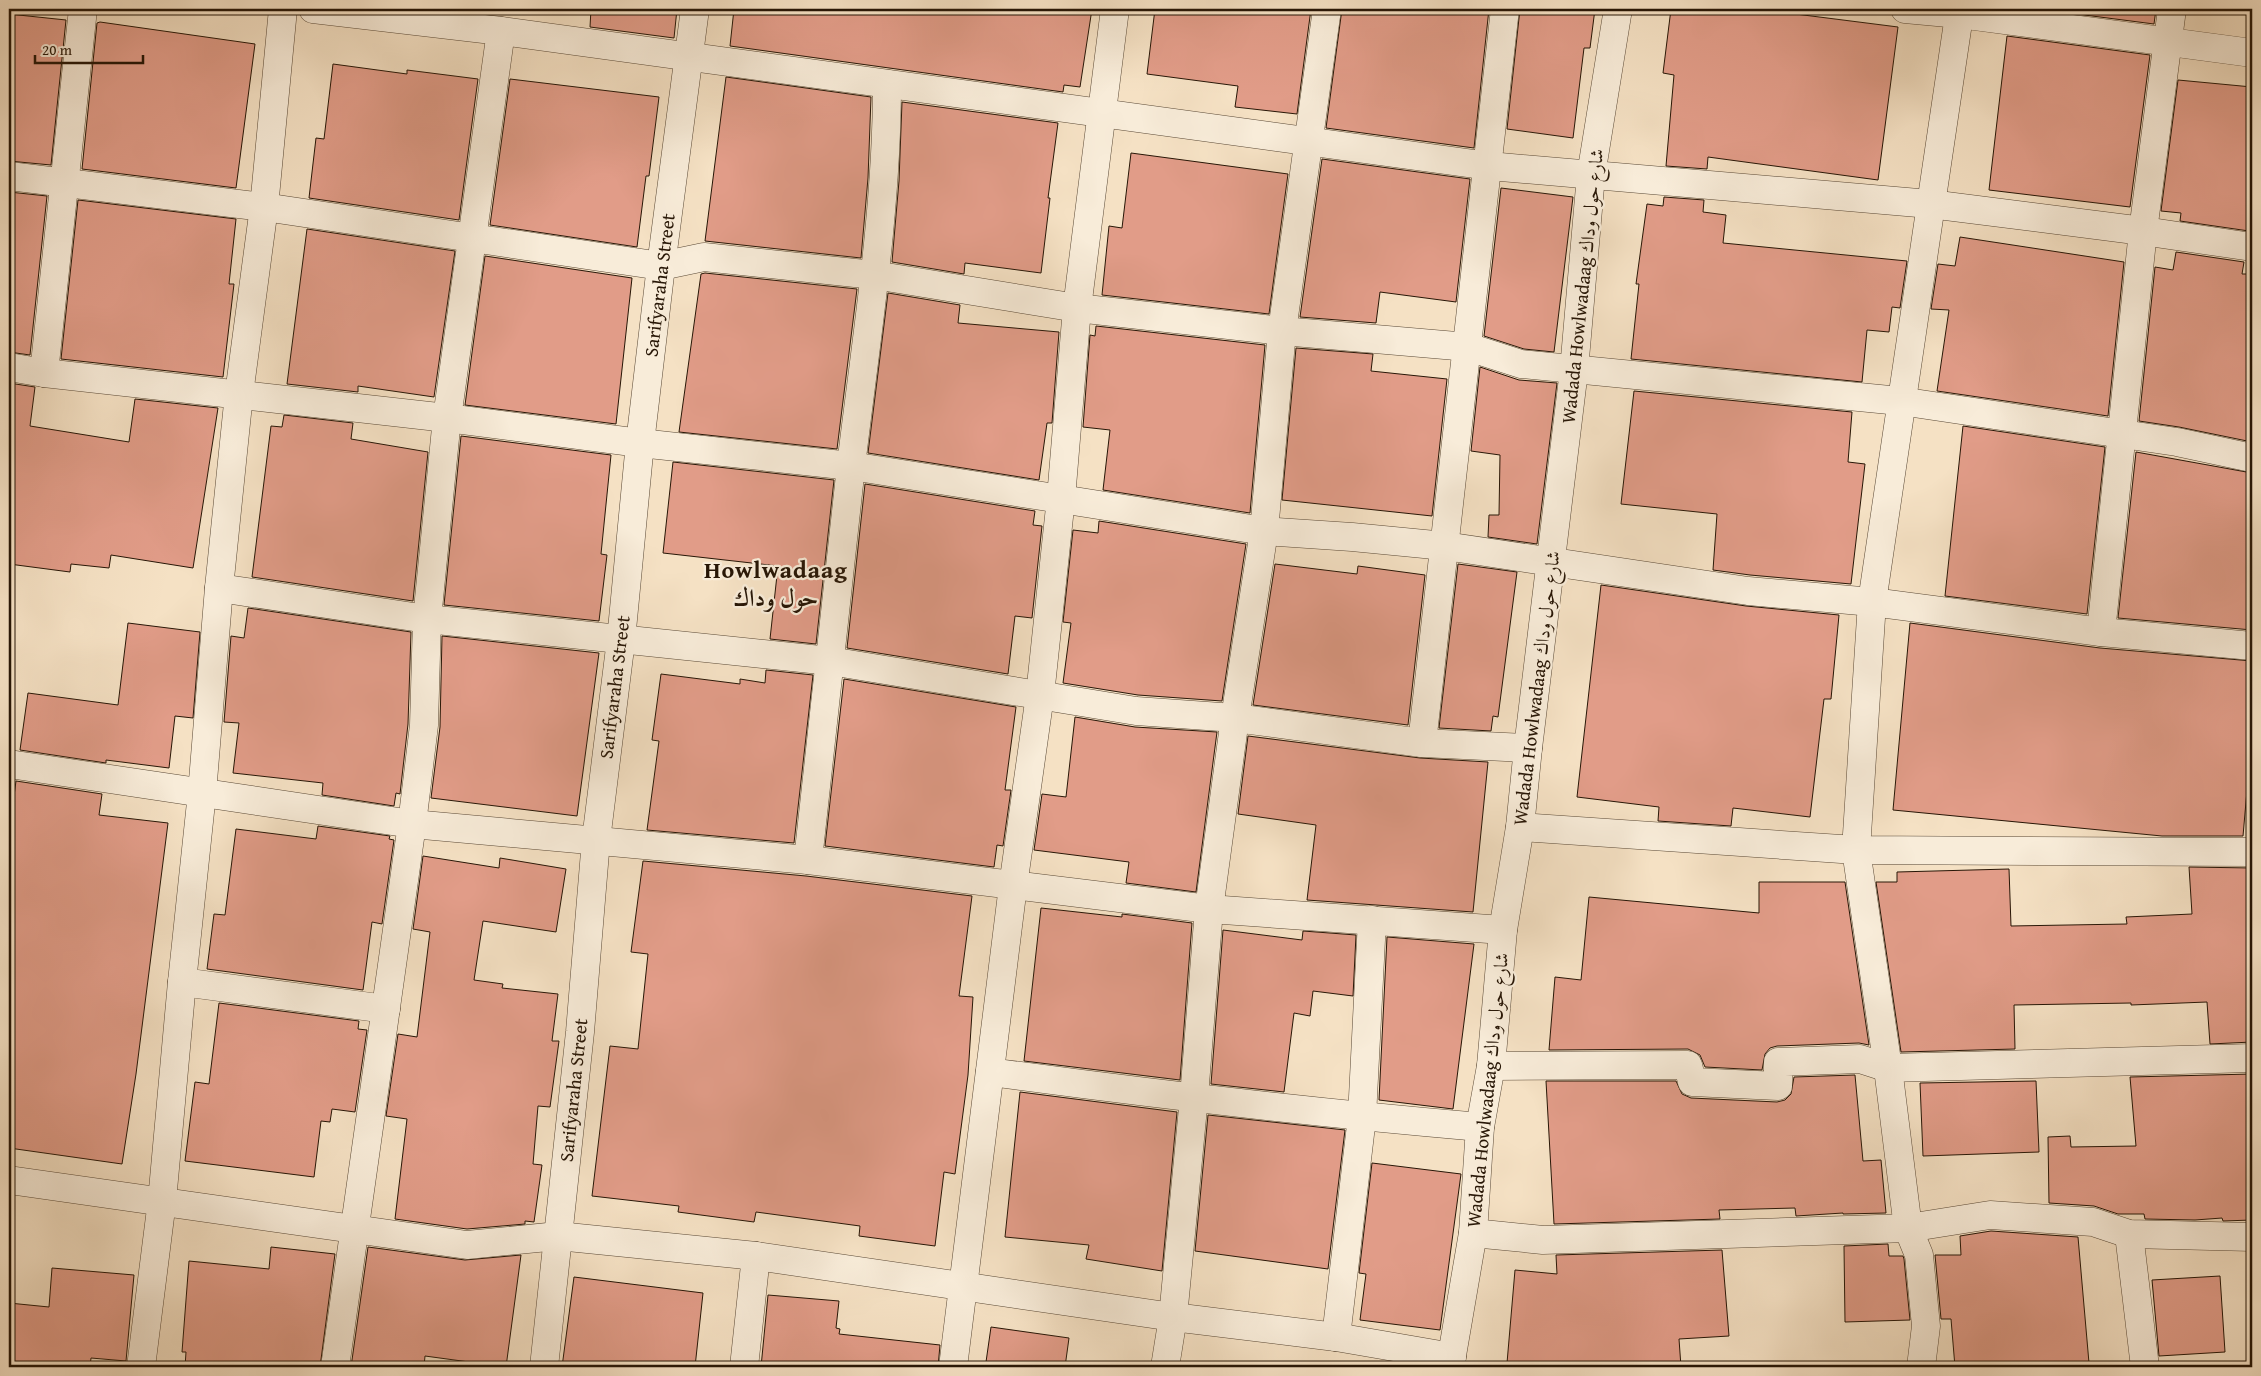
<svg xmlns="http://www.w3.org/2000/svg" width="2261" height="1376" viewBox="0 0 2261 1376" font-family="'Gentium Book Plus',Amiri,serif">
<style>
.building{fill:#e19c88;stroke:#271606}
.lines{fill:none;stroke-linecap:round;stroke-linejoin:round}
.minor-casing{stroke:#5a4936;stroke-width:29}
.tertiary-casing{stroke:#5a4936;stroke-width:29}
.minor{stroke:#f8ecd9;stroke-width:28}
.tertiary{stroke:#f8ecd9;stroke-width:28}
.labels{text-anchor:middle;stroke-width:4.5;stroke-linejoin:round;paint-order:stroke}
.street-label{font-size:19px;fill:#271606;stroke:#f8ecd9}
.district-label{font-size:24px;font-weight:bold;letter-spacing:1px;fill:#271606;stroke:#f8ecd9}
</style>
<rect width="100%" height="100%" fill="#f5e1c4"/>
<filter id="stains"><feTurbulence type="fractalNoise" baseFrequency=".004" numOctaves="4"/><feColorMatrix values="0 0 0 0 .2 0 0 0 0 .09 0 0 0 0 .02 0 0 0 .5 -.17"/></filter>
<radialGradient id="worn" r=".72"><stop offset=".6" stop-color="#630" stop-opacity="0"/><stop offset="1" stop-color="#630" stop-opacity=".3"/></radialGradient>
<!-- building -->
<g class="building">
<polygon points="591,9 677,9 674,38 590,27"/>
<polygon points="734,9 1092,9 1080,87 1064,85 1063,92 730,46"/>
<polygon points="1155,9 1311,9 1297,114 1235,107 1238,86 1147,74"/>
<polygon points="1342,9 1489,9 1474,148 1326,128"/>
<polygon points="1520,9 1595,9 1590,48 1584,48 1573,138 1507,129"/>
<polygon points="1671,9 1738,9 1764,12 1764,10 1898,27 1878,180 1708,157 1707,169 1666,166 1674,75 1663,73"/>
<polygon points="2038,9 2156,9 2154,24"/>
<polygon points="9,14 66,20 51,165 9,161"/>
<polygon points="100,22 255,44 236,188 82,169 97,23"/>
<polygon points="2007,36 2150,55 2130,207 1989,190"/>
<polygon points="333,64 407,74 407,70 478,79 459,220 309,198 316,138 324,139"/>
<polygon points="726,77 871,97 868,178 861,258 705,241"/>
<polygon points="510,79 659,97 649,176 646,176 637,247 490,225"/>
<polygon points="2178,80 2252,87 2252,207 2249,231 2180,221 2181,213 2161,211"/>
<polygon points="902,102 1058,123 1048,198 1050,198 1041,273 965,263 964,274 892,262 899,181"/>
<polygon points="1131,153 1288,174 1269,314 1102,295 1109,226 1122,228"/>
<polygon points="1322,159 1470,179 1456,302 1380,292 1376,323 1300,317"/>
<polygon points="1501,188 1573,197 1554,352 1524,349 1484,336"/>
<polygon points="9,192 47,196 30,355 9,352"/>
<polygon points="1664,197 1704,200 1703,212 1726,215 1723,243 1907,261 1900,308 1892,307 1889,332 1867,330 1862,382 1631,359 1639,284 1636,284 1647,204 1663,206"/>
<polygon points="78,200 236,219 229,284 234,284 223,377 61,359"/>
<polygon points="307,229 455,251 434,397 358,386 358,392 287,384"/>
<polygon points="1960,237 2124,262 2108,416 1937,391 1949,310 1931,309 1938,264 1955,266"/>
<polygon points="2176,252 2244,262 2242,274 2252,274 2252,442 2179,427 2139,421 2155,267 2173,270"/>
<polygon points="485,256 632,278 616,424 465,405"/>
<polygon points="705,273 857,289 837,449 679,432 701,274"/>
<polygon points="888,293 960,305 958,323 1059,332 1052,423 1047,423 1039,480 868,453"/>
<polygon points="1096,326 1265,345 1250,513 1103,490 1110,430 1083,427 1090,335 1095,336"/>
<polygon points="1296,348 1373,354 1371,371 1447,379 1432,516 1282,500"/>
<polygon points="1480,367 1519,380 1557,383 1537,544 1488,537 1489,515 1499,515 1500,455 1471,451"/>
<polygon points="9,383 35,387 30,426 129,442 135,399 218,408 193,568 111,555 109,568 71,564 70,572 9,564"/>
<polygon points="1634,391 1852,412 1848,462 1865,464 1851,584 1750,575 1713,570 1717,514 1621,504"/>
<polygon points="284,415 353,423 351,439 428,452 413,601 252,577 271,426 282,427"/>
<polygon points="1963,426 2105,447 2087,614 1945,596"/>
<polygon points="461,436 611,455 601,554 607,555 599,621 444,605"/>
<polygon points="2136,452 2252,473 2252,630 2118,618"/>
<polygon points="673,462 834,480 816,644 770,639 778,566 663,553"/>
<polygon points="865,484 1035,511 1033,525 1042,526 1032,618 1015,616 1008,674 847,648"/>
<polygon points="1099,521 1246,544 1222,701 1138,695 1063,683 1071,623 1063,622 1073,530 1098,533"/>
<polygon points="1275,564 1357,574 1358,566 1425,575 1408,725 1253,705"/>
<polygon points="1458,564 1517,572 1498,717 1493,716 1491,731 1439,728"/>
<polygon points="1601,585 1746,606 1839,615 1831,699 1824,699 1810,817 1733,808 1731,826 1658,821 1659,807 1577,797"/>
<polygon points="248,608 411,632 408,724 400,794 396,793 394,806 322,795 323,783 233,773 239,723 224,722 231,636 244,638"/>
<polygon points="128,623 200,632 193,718 175,716 169,768 106,760 106,763 20,750 28,693 118,705"/>
<polygon points="1910,623 2100,648 2252,661 2252,733 2243,836 2162,836 1893,810"/>
<polygon points="442,636 599,653 577,816 431,798 440,727"/>
<polygon points="766,670 813,675 794,843 647,830 659,741 652,740 661,674 740,684 740,679 765,683"/>
<polygon points="844,679 1016,707 1005,790 1011,790 1003,846 997,845 994,867 825,846"/>
<polygon points="1075,717 1135,727 1217,732 1196,892 1126,883 1129,862 1034,850 1042,794 1066,797"/>
<polygon points="1248,736 1420,758 1488,762 1473,912 1307,900 1316,825 1238,814"/>
<polygon points="16,781 102,794 99,815 168,823 136,1074 122,1164 9,1148 9,795 14,796"/>
<polygon points="318,826 390,836 389,839 394,840 382,924 372,922 363,990 207,969 214,914 225,915 236,829 316,839"/>
<polygon points="423,856 499,868 500,858 566,869 556,932 483,921 474,980 503,984 502,988 558,994 552,1041 559,1041 550,1107 538,1106 533,1164 542,1165 534,1222 525,1221 525,1224 467,1229 395,1219 407,1119 386,1116 398,1034 417,1037 430,932 413,929"/>
<polygon points="643,861 806,876 972,896 959,996 973,997 968,1075 955,1174 944,1172 935,1246 859,1236 860,1226 756,1212 754,1222 678,1212 679,1206 592,1196 610,1046 638,1049 648,954 631,952"/>
<polygon points="2189,867 2252,868 2252,1042 2210,1044 2207,1002 2131,1005 2131,1003 2014,1005 2015,1049 1901,1052 1876,882 1897,882 1897,872 2009,869 2011,926 2127,924 2126,917 2192,914"/>
<polygon points="1759,882 1845,882 1869,1045 1859,1043 1777,1046 1770,1048 1765,1054 1762,1070 1705,1067 1700,1055 1688,1049 1549,1050 1555,977 1581,980 1589,897 1759,913"/>
<polygon points="1041,908 1122,917 1122,914 1192,923 1180,1080 1024,1061"/>
<polygon points="1223,930 1302,940 1303,931 1356,935 1353,996 1313,991 1310,1016 1294,1013 1284,1092 1211,1084"/>
<polygon points="1387,937 1474,944 1453,1109 1379,1100"/>
<polygon points="219,1003 359,1021 358,1029 367,1030 355,1112 332,1109 330,1122 321,1121 314,1177 185,1161 195,1082 209,1084"/>
<polygon points="2252,1074 2252,1220 2223,1221 2222,1218 2195,1220 2145,1219 2144,1214 2118,1214 2094,1206 2049,1203 2048,1137 2070,1136 2071,1147 2136,1146 2130,1077"/>
<polygon points="1855,1075 1863,1161 1881,1160 1886,1213 1843,1214 1843,1213 1796,1216 1795,1208 1719,1210 1720,1219 1554,1224 1546,1081 1676,1081 1682,1094 1691,1098 1777,1102 1785,1100 1791,1094 1794,1077"/>
<polygon points="2036,1081 2039,1152 1923,1156 1920,1083"/>
<polygon points="1020,1092 1177,1112 1162,1271 1086,1259 1089,1245 1005,1237"/>
<polygon points="1208,1115 1345,1130 1328,1269 1195,1251"/>
<polygon points="1372,1163 1461,1174 1440,1330 1360,1320 1366,1274 1359,1273"/>
<polygon points="1991,1231 2078,1237 2089,1363 2030,1367 1955,1367 1951,1319 1941,1319 1935,1255 1961,1255 1960,1236"/>
<polygon points="1888,1244 1889,1256 1903,1256 1904,1259 1910,1320 1845,1322 1844,1246"/>
<polygon points="271,1247 335,1254 320,1367 185,1367 186,1352 182,1352 189,1261 269,1269"/>
<polygon points="368,1247 465,1260 521,1255 506,1367 425,1356 424,1367 351,1367"/>
<polygon points="1722,1250 1729,1336 1679,1339 1681,1367 1555,1367 1507,1363 1515,1270 1557,1274 1556,1255"/>
<polygon points="52,1268 134,1275 126,1361 91,1358 90,1367 9,1367 9,1303 49,1307"/>
<polygon points="2220,1276 2225,1352 2159,1356 2152,1280"/>
<polygon points="574,1277 703,1293 695,1367 562,1367"/>
<polygon points="768,1295 839,1301 836,1328 840,1329 839,1334 940,1345 938,1367 761,1367"/>
<polygon points="991,1327 1069,1338 1065,1367 1026,1367 986,1362"/>
</g>
<g class="lines">
<!-- minor casing -->
<g class="minor-casing">
<g id="minor">
<polyline points="313,9 501,31 1489,166 1930,204 2143,231 2252,247"/>
<polyline points="1905,9 1959,14 2252,53"/>
<polyline points="9,176 264,207 661,266 704,257 874,275 1077,308 1282,331 1468,347 1521,364 1900,401 2177,442 2252,458"/>
<polyline points="9,367 44,373 447,418 640,443 851,466 1264,531 1352,537 1445,546 1748,591 1872,602 2101,632 2252,646"/>
<polyline points="44,373 83,9"/>
<polyline points="219,588 427,619 830,661 1136,711 1235,718 1422,743 1528,748"/>
<polyline points="2101,632 2143,231 2172,9"/>
<polyline points="1422,743 1505,9"/>
<polyline points="9,764 412,824 808,860 1209,909 1503,930"/>
<polyline points="1520,827 1856,850 2252,852"/>
<path d="M808,860C823,729 836,597 851,466C866,340 887,211 887,84"/>
<polyline points="182,982 386,1009"/>
<polyline points="1491,1066 1688,1065 1692,1082 1778,1086 1778,1062 1860,1059 1888,1068 2252,1058"/>
<path d="M990,1072C1153,1094 1316,1113 1480,1127"/>
<polyline points="9,1180 467,1245 558,1236 756,1256 1173,1317 1336,1337 1452,1357"/>
<polyline points="1473,1233 1543,1240 1908,1228 1990,1215 2093,1222 2129,1234 2252,1237"/>
<polyline points="2129,1234 2145,1367"/>
<polyline points="1336,1337 1362,1117 1372,920"/>
<polyline points="141,1367 162,1201 182,982 202,793 219,588 239,394 264,207 283,9"/>
<polyline points="335,1367 412,824 424,725 427,619 447,418 501,31"/>
<polyline points="544,1367 580,1032 596,840 621,640 640,443 661,266 695,9"/>
<polyline points="744,1367 756,1256"/>
<polyline points="953,1367 1013,886 1040,695 1061,498 1077,308 1115,9"/>
<polyline points="1165,1367 1173,1317 1194,1097 1209,909 1235,718 1264,531 1282,331 1327,9"/>
<polyline points="1921,1367 1926,1326 1919,1255 1908,1228 1888,1068 1856,850 1872,602 1960,9"/>
</g>
</g>
<!-- tertiary casing -->
<g class="tertiary-casing">
<polyline id="tertiary" points="1450,1367 1473,1233 1480,1127 1491,1066 1503,930 1520,827 1528,748 1574,370 1591,175 1618,9"/>
</g>
<!-- minor -->
<use href="#minor" class="minor"/>
<!-- tertiary -->
<use href="#tertiary" class="tertiary"/>
</g>
<g class="labels">
<!-- street labels -->
<g class="street-label">
<text transform="translate(659 285) rotate(-83)" y="7">Sarifyaraha Street</text>
<text transform="translate(1582 286) rotate(-84)" y="7">Wadada Howlwadaag شارع حول وداك</text>
<text transform="translate(614 687) rotate(-83)" y="7">Sarifyaraha Street</text>
<text transform="translate(1536 688) rotate(-83)" y="7">Wadada Howlwadaag شارع حول وداك</text>
<text transform="translate(573 1090) rotate(-84)" y="7">Sarifyaraha Street</text>
<text transform="translate(1487 1090) rotate(-84)" y="7">Wadada Howlwadaag شارع حول وداك</text>
</g>
<!-- district labels -->
<g class="district-label">
<text x="776" y="578">Howlwadaag<tspan x="776" dy="28">حول وداك</tspan></text>
</g>
</g>
<!-- margin -->
<rect width="2261" height="1376" fill="none" stroke="#f5e1c4" stroke-width="30"/>
<rect x="10" y="10" width="2241" height="1356" fill="none" stroke="#271606" stroke-width="2.5"/>
<rect x="15" y="15" width="2231" height="1346" fill="none" stroke="#271606"/>
<!-- scale -->
<path d="M35 55v8h108v-8" fill="none" stroke="#271606" stroke-width="2.5"/>
<text x="42" y="55" font-size="15" fill="#271606" stroke="#f8ecd9" stroke-width="4" paint-order="stroke">20 m</text>
<rect width="100%" height="100%" filter="url(#stains)"/>
<rect width="100%" height="100%" fill="url(#worn)"/>
</svg>
